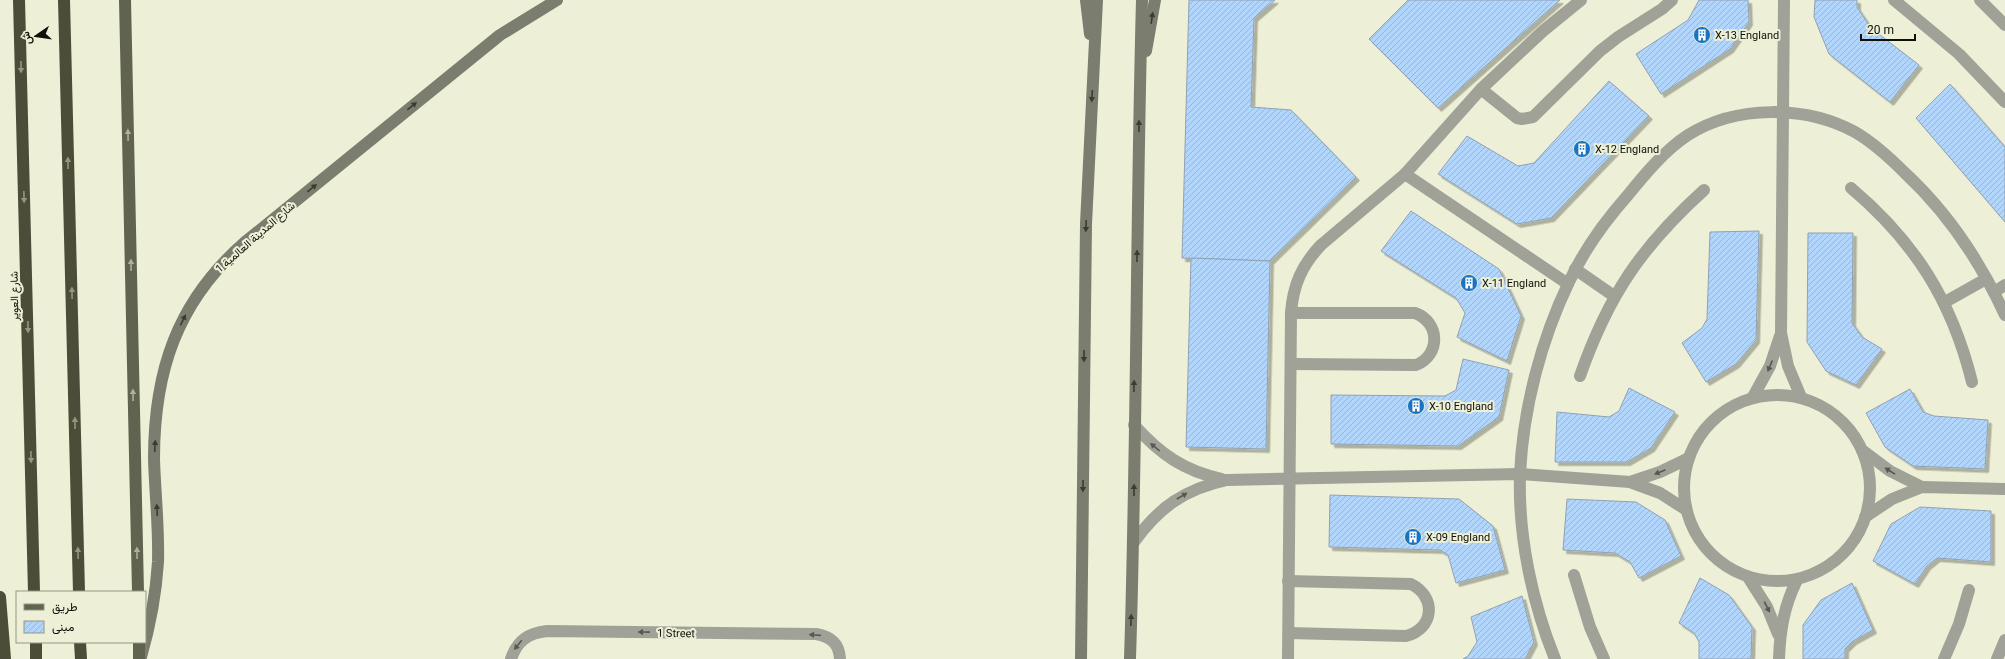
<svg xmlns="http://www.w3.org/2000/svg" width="2005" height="659" viewBox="0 0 2005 659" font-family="Roboto,Vazirmatn,sans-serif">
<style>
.building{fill:url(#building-hatch);stroke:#90a1b3;filter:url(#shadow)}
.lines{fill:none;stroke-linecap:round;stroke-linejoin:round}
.street{stroke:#a0a197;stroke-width:12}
.secondary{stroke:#7b7d6e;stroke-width:12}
.primary{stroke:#616351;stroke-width:12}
.highway{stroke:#4b4d39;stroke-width:12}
.oneway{fill:#3a3c31}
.oneway2{fill:#949680}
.oneway3{fill:#aeb19b}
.oneway4{fill:#585850}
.labels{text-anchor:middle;stroke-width:4;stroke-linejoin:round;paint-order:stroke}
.poi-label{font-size:11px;fill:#0f1008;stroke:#edf0d7;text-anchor:start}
.street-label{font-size:11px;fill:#0f1008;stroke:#edf0d7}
</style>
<defs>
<pattern id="building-hatch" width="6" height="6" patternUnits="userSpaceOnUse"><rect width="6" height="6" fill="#b1d5fb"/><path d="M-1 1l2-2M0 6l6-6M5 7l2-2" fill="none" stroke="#97b6d6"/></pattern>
<filter id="shadow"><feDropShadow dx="3.5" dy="3.5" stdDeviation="0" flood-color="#0004"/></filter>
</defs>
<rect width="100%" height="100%" fill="#edf0d7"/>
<!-- building -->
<g class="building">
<polygon points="1189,0 1275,0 1254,18 1251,107 1291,110 1356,177 1270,261 1182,258"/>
<polygon points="1408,0 1560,0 1438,108 1369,39"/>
<polygon points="1699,0 1748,0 1749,22 1730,49 1661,94 1636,54 1688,20"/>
<polygon points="1815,0 1857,0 1857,7 1871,28 1919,65 1890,102 1829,54 1814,17"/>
<polygon points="1609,81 1649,116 1551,218 1517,224 1438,174 1467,136 1518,166 1534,163"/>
<polygon points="1950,84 2005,147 2005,222 1916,118"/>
<polygon points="1411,211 1499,269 1521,316 1507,361 1457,337 1465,313 1456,298 1381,251"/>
<polygon points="1759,231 1756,340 1736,364 1706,382 1682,343 1702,328 1707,319 1710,232"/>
<polygon points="1808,233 1853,233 1852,323 1862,337 1882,349 1856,385 1826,371 1807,342"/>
<polygon points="1191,258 1270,261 1266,449 1186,447"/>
<polygon points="1463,359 1509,370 1499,417 1458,446 1331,444 1331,395 1445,396 1456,390"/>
<polygon points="1629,388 1675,412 1651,448 1627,462 1555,462 1557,412 1609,417 1619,411"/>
<polygon points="1910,389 1923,412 1934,416 1988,420 1985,469 1913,466 1885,447 1866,413"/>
<polygon points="1330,495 1459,499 1493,526 1505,570 1456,583 1448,555 1440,550 1329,547"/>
<polygon points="1567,499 1636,502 1665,520 1681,556 1639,578 1630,562 1615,553 1563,550"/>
<polygon points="1920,507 1991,511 1991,562 1937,558 1927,566 1915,584 1873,561 1891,524"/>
<polygon points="1700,578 1729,595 1752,627 1751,659 1699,659 1699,642 1694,633 1679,623"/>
<polygon points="1852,583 1873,630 1853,641 1845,649 1845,659 1803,659 1803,625 1821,600"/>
<polygon points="1522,596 1534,642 1525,659 1463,659 1468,656 1477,642 1471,617"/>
</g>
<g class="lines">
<!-- street -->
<g class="street">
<polyline points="1784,0 1781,333 1788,366 1801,397"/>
<polyline points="1894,0 1959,54 2005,102"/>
<polyline points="1980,0 2005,25"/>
<polyline points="1481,89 1517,118 1522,119 1533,117 1600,51 1618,37 1662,9 1672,0"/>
<polyline points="1405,174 1568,284"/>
<path d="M1851,188C1915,242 1952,301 1972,382"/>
<polyline points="1575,269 1614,296"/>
<polyline points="1994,292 2005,285"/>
<polyline points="1945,302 1986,279"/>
<path d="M1291,364L1416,365C1441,355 1440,322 1415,313H1291"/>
<path d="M1580,376C1608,296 1641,247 1704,190"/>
<circle cx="1777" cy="488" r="93"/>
<polyline points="1753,397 1770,366 1780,336"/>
<path d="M1134,425C1160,454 1184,471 1222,479"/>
<polyline points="1862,450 1890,471 1922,487"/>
<polyline points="1630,482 1660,472 1687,459"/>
<polyline points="1865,517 1892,499 1922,487 2005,489"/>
<path d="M1134,542C1159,507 1185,489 1227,480L1520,474L1630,482L1660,493L1685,509"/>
<polyline points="1574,575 1590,627 1604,659"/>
<polyline points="1748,577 1767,607 1778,634"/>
<path d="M1288,581L1411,584C1437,597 1434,629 1406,636L1289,633"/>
<path d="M511,659C517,641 528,633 547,631L816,634C832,637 839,644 840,659"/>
<path d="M1288,659L1291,313C1293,285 1302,265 1321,245L1405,174L1481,89L1543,31L1581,0"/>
<path d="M1555,659C1532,602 1518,536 1520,474C1523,409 1541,340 1569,282C1584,250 1605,221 1628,195C1645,174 1665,150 1688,135C1736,105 1806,105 1855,132C1874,143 1890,158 1905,173C1947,212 1981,263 2005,315"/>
<path d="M1779,659C1780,630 1784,606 1797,580"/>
<polyline points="1944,659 1959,624 1969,590"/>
<polyline points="1997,659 2005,640"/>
</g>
<!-- secondary -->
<g class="secondary">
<polyline points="1086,0 1090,34"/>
<polyline points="1146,51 1155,0"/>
<path d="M141,657C150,626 156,594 158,562C159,527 155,493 154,459C154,371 177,302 244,243L500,35L557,0"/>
<polyline points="1081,659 1086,224 1097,0"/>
<path d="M1130,659C1137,439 1136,220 1142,0"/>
</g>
<!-- primary -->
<g class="primary">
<polyline points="125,0 138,592"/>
<polyline points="139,642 139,659"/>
</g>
<!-- highway -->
<g class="highway">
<polyline points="19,0 34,592"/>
<polyline points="64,0 79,592"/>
<polyline points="0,597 5,659"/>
<polyline points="36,642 36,659"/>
<polyline points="80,642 81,659"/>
</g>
</g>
<!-- one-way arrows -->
<defs><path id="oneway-solid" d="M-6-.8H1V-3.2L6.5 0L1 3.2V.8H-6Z"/></defs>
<g class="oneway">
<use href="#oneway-solid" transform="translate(1152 18) rotate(-82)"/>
<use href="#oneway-solid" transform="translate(1092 96) rotate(93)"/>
<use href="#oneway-solid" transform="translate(412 106) rotate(-39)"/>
<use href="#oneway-solid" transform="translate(1139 126) rotate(-90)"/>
<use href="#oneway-solid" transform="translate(312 188) rotate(-39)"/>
<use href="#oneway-solid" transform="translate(1086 226) rotate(92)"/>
<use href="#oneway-solid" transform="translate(1137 256) rotate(-89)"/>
<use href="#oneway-solid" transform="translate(183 320) rotate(-64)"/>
<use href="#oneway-solid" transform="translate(1084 356) rotate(91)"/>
<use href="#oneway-solid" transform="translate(1134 386) rotate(-89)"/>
<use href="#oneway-solid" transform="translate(155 446) rotate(-87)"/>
<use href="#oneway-solid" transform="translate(1083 486) rotate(91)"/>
<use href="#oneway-solid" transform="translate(1134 490) rotate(-90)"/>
<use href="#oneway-solid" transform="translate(157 510) rotate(-93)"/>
<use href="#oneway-solid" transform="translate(1131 620) rotate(-88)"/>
</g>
<g class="oneway2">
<use href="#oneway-solid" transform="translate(21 67) rotate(89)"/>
<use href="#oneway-solid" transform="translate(68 163) rotate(-91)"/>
<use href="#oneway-solid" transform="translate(24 197) rotate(89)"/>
<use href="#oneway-solid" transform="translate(72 293) rotate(-91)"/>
<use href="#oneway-solid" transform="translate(28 327) rotate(89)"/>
<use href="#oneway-solid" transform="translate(75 423) rotate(-91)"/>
<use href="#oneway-solid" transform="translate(31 457) rotate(89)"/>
<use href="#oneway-solid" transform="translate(78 553) rotate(-91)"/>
</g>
<g class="oneway3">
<use href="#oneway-solid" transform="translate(128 135) rotate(-91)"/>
<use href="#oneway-solid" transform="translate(131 265) rotate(-91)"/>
<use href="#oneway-solid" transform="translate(133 395) rotate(-91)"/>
<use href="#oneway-solid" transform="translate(137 553) rotate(-91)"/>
</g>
<g class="oneway4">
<use href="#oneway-solid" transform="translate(1770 366) rotate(113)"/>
<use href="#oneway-solid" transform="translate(1155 447) rotate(-141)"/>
<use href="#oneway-solid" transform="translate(1890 471) rotate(-148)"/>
<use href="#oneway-solid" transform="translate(1660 472) rotate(157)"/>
<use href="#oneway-solid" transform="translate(1182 496) rotate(-30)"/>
<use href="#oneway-solid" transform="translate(1767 607) rotate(63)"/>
<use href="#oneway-solid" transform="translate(644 632) rotate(-179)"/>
<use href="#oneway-solid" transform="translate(815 635) rotate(-176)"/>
<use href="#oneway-solid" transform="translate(518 645) rotate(129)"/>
</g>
<!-- icons -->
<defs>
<g id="building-disc" transform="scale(0.9)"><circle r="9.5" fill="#1a73c0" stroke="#edf0d7"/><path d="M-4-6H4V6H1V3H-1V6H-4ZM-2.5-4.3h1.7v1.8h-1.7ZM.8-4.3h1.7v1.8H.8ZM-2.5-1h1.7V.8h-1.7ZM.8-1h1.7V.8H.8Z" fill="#fff"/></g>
</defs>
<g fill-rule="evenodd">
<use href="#building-disc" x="1702" y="35"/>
<use href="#building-disc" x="1582" y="149"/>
<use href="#building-disc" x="1469" y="283"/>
<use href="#building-disc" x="1416" y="406"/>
<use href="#building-disc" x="1413" y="537"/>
</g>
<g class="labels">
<!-- poi labels -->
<g class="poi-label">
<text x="1715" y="39">X-13 England</text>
<text x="1595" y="153">X-12 England</text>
<text x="1482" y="287">X-11 England</text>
<text x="1429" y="410">X-10 England</text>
<text x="1426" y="541">X-09 England</text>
</g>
<!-- street labels -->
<g class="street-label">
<text transform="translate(255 237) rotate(-41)" y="4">شارع المدينة العالمية 1</text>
<text transform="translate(14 296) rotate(-91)" y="4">شارع العوير</text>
<text transform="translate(676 633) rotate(1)" y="4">1 Street</text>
</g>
</g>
<!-- legend -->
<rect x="16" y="591" width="130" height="52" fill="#edf0d7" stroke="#949684"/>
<rect x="24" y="604" width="20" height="6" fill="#616351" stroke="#949684"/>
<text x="52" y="611" font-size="12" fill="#0f1008">طريق</text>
<rect x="24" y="621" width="20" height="12" fill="url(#building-hatch)" stroke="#949684"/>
<text x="52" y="631" font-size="12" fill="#0f1008">مبنى</text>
<!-- north arrow -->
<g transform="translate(36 36) rotate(257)" stroke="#edf0d7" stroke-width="3" paint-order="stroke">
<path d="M0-3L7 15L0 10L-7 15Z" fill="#0f1008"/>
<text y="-6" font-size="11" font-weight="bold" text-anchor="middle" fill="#0f1008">ش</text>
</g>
<!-- scale -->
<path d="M1861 34v6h54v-6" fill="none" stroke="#0f1008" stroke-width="2"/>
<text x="1867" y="34" font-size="12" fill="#0f1008" stroke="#edf0d7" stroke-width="3" paint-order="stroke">20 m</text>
</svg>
